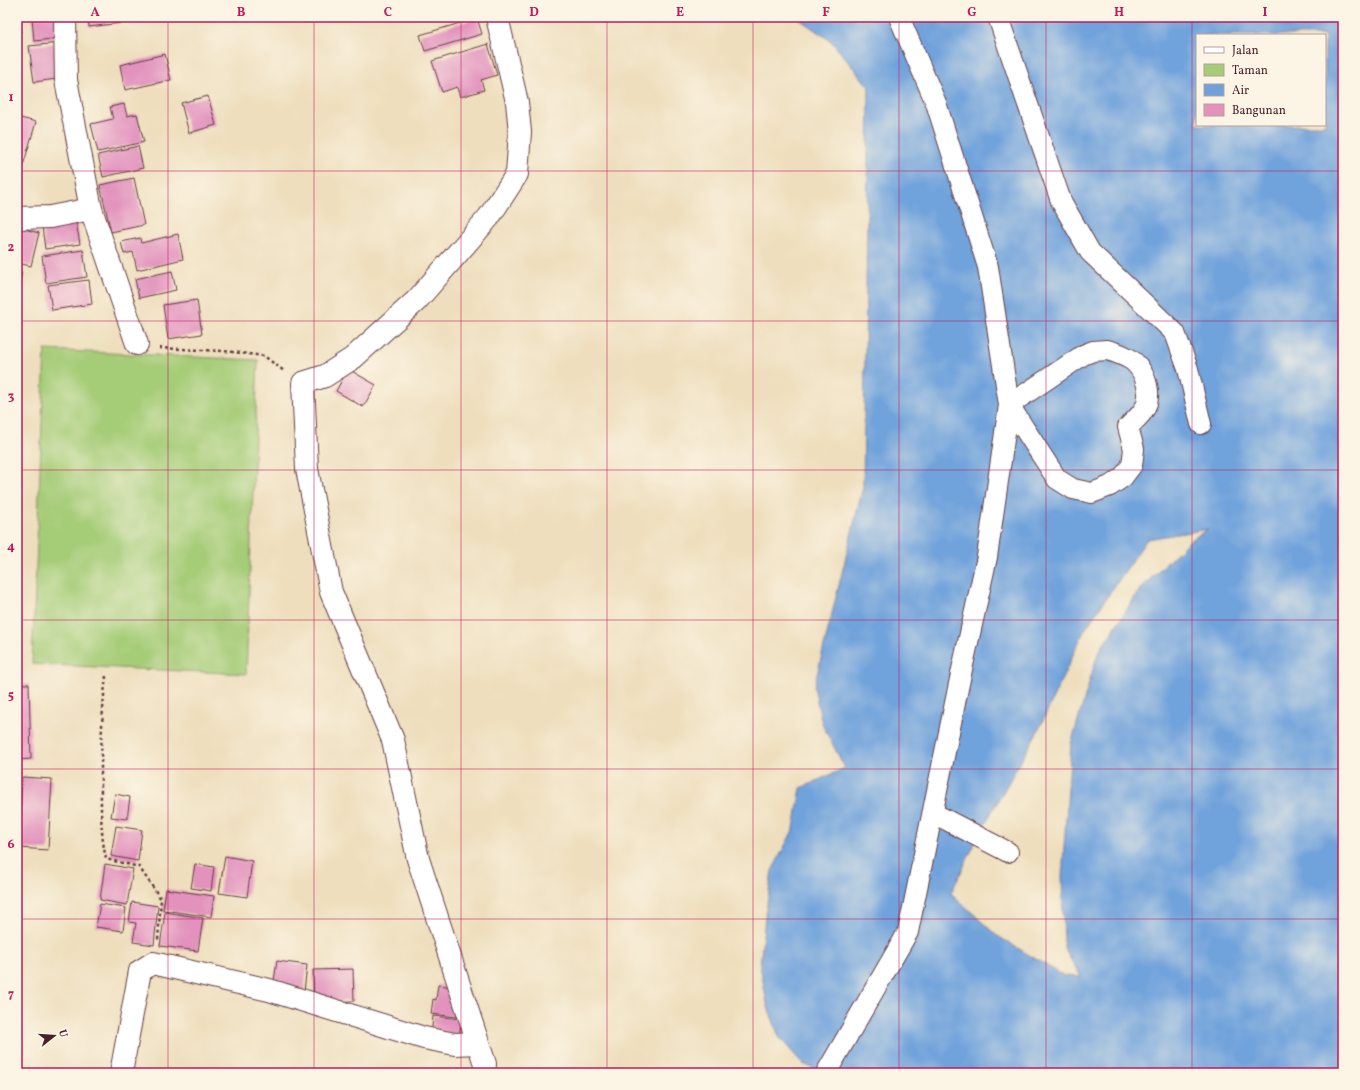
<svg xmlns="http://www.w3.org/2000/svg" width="1360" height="1090" viewBox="0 0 1360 1090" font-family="Vollkorn,serif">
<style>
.green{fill:#a5cc77;stroke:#787651}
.water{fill:#6fa2db;stroke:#5c6083;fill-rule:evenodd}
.building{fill:#e292bd}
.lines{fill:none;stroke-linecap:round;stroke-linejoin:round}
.pedestrian-casing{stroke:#633c41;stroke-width:22}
.minor-casing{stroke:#633c41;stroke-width:24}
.path{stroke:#633c41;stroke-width:2.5;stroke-dasharray:3 3;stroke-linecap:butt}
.pedestrian{stroke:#fff;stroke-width:20}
.minor{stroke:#fff;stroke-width:22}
.grid{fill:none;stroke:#c2185b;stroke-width:1;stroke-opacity:0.55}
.neatline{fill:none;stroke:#c2185b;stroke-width:1.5}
.grid-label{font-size:13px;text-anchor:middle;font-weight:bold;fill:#c2185b}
</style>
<rect width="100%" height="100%" fill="#fcf5e5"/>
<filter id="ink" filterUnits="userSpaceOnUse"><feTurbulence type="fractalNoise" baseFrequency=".025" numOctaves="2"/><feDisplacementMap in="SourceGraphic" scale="8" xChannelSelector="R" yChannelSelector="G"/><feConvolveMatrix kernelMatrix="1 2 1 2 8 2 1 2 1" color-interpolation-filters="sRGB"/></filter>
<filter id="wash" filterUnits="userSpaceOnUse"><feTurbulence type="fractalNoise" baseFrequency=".012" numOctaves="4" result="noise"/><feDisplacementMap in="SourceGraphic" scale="16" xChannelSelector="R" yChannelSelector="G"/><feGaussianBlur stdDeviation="0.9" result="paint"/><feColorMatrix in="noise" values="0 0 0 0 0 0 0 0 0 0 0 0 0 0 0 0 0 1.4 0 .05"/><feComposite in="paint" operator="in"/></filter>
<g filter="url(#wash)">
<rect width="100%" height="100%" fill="#eedebd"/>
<!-- green -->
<polygon class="green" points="45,350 258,360 246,674 32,664"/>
<!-- water -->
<path class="water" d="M796,17H1343V1073H824L803,1064L779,1037L767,1004L760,965L765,917L772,871L794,828L801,788L845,768L822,724L814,687L863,487L869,87L831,41ZM1197,35H1325V125H1197ZM1208,529L1188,542L1141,588L1098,653L1071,744L1062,877L1064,948L1081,977L1064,976L996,935L951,893L982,829L1039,729L1084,631L1147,539Z"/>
<g id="blocks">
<!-- building -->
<g class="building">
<polygon points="17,17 19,17 21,32 17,33"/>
<polygon points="42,17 59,17 61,38 34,41 32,18"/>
<polygon points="88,17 120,17 121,23 89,27"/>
<polygon points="477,18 482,34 425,51 420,35"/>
<polygon points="60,43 64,78 34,82 29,46"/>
<polygon points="488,44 497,75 481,80 484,90 460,97 457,87 442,92 432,61"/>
<polygon points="165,54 171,80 125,90 120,65"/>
<polygon points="208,96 216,125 189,133 181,103"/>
<polygon points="124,104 127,116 137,114 144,142 98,152 91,124 113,119 110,107"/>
<polygon points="17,117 36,122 17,186"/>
<polygon points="138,146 143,168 103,177 98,155"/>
<polygon points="134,178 144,225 111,232 100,185"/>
<polygon points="76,221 80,244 45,249 42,226"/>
<polygon points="17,227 39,233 31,266 17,263"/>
<polygon points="178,234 183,259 137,270 133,252 124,254 121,242 140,238 141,243"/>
<polygon points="83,250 87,277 46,283 42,256"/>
<polygon points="17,270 22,272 18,292 17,291"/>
<polygon points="172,271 176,290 139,298 135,279"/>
<polygon points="89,280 92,304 52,310 48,285"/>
<polygon points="197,300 202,334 168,339 163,305"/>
<polygon points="348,369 376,385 363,407 336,391"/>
<polygon points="17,684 29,684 31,759 17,760"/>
<polygon points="22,777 52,779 48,850 19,848"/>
<polygon points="115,794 130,797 127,819 111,817"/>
<polygon points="116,826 142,830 138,861 111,856"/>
<polygon points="225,856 252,861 247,897 219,893"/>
<polygon points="105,864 133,869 127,905 100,900"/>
<polygon points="195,864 214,867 211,891 191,888"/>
<polygon points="166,889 214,896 211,917 163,910"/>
<polygon points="132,902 158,906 154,945 133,942 136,923 129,922"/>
<polygon points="100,904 126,908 123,931 96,927"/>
<polygon points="165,912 203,918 198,951 160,946"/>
<polygon points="277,961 307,965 304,992 273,988"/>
<polygon points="353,969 354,1001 314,1002 313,970"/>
<polygon points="438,985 453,987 452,1001 458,1002 457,1017 431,1014 433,999 436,1000"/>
<polygon points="433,1016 461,1019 459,1041 431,1038"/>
</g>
</g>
</g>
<g filter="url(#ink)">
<use href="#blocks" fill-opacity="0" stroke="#633c41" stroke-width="1"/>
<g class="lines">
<!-- pedestrian casing -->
<g class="pedestrian-casing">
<g id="pedestrian">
<polyline points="998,17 1061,201 1090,252 1175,333 1188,369 1201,424"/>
<path d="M1107,350C1115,352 1123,355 1130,359C1143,367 1151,388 1147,403C1144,413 1135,420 1128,427L1134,449L1132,465L1123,477L1110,486L1092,493L1073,489L1057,479L1009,405L1083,355L1093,351Z"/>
<polyline points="933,813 1008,852"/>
<polyline points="826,1073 908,932 961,674 987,557 1009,405 988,267 936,103 899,17"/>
</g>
</g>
<!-- minor casing -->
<g class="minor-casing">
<g id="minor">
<polyline points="65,17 66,80 91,209 137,344"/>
<polyline points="17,218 50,217 91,209"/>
<polyline points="121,1073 140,971 153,963 269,990 424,1038 455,1044 477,1043"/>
<polyline points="484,1073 485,1064 418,859 393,740 331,592 307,469 303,383 325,376 353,358 417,300 489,217 517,174 520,132 517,102 497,17"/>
</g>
</g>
<!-- path -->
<g class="path">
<polyline points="159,348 224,351 264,356 284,371"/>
<path d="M106,676C102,710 101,742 101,776C101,804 100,832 106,859L139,867L161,899L158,940"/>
</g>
<!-- pedestrian -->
<use href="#pedestrian" class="pedestrian"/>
<!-- minor -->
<use href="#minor" class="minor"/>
</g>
</g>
<!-- grid -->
<path class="grid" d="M168,17V1073M314,17V1073M461,17V1073M607,17V1073M753,17V1073M899,17V1073M1046,17V1073M1192,17V1073M17,171H1343M17,321H1343M17,470H1343M17,620H1343M17,769H1343M17,919H1343"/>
<!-- margin -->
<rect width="1360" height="1090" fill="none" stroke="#fcf5e5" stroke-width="44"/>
<!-- legend -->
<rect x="1196" y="34" width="130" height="92" fill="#fcf5e5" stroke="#b59f9b"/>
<rect x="1204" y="47" width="20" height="6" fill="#ffffff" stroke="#b59f9b"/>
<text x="1232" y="54" font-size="12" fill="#4a1f2b">Jalan</text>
<rect x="1204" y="64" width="20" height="12" fill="#a5cc77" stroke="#b59f9b"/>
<text x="1232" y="74" font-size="12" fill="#4a1f2b">Taman</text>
<rect x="1204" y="84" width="20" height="12" fill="#6fa2db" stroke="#b59f9b"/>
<text x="1232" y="94" font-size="12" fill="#4a1f2b">Air</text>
<rect x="1204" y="104" width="20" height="12" fill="#e292bd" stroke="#b59f9b"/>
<text x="1232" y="114" font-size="12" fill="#4a1f2b">Bangunan</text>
<!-- north arrow -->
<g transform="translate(54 1036) rotate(73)" stroke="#fcf5e5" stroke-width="3" paint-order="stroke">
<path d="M0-3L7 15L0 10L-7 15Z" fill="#4a1f2b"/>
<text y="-6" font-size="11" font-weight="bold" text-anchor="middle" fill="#4a1f2b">U</text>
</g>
<rect x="22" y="22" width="1316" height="1046" class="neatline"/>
<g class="grid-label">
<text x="95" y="16">A</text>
<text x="241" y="16">B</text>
<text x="388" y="16">C</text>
<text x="534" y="16">D</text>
<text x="680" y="16">E</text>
<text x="826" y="16">F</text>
<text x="972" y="16">G</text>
<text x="1119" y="16">H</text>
<text x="1265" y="16">I</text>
<text x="11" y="101">1</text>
<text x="11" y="251">2</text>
<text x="11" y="400">3</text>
<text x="11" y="550">4</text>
<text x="11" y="699">5</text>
<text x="11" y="848">6</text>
<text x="11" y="998">7</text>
</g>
</svg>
